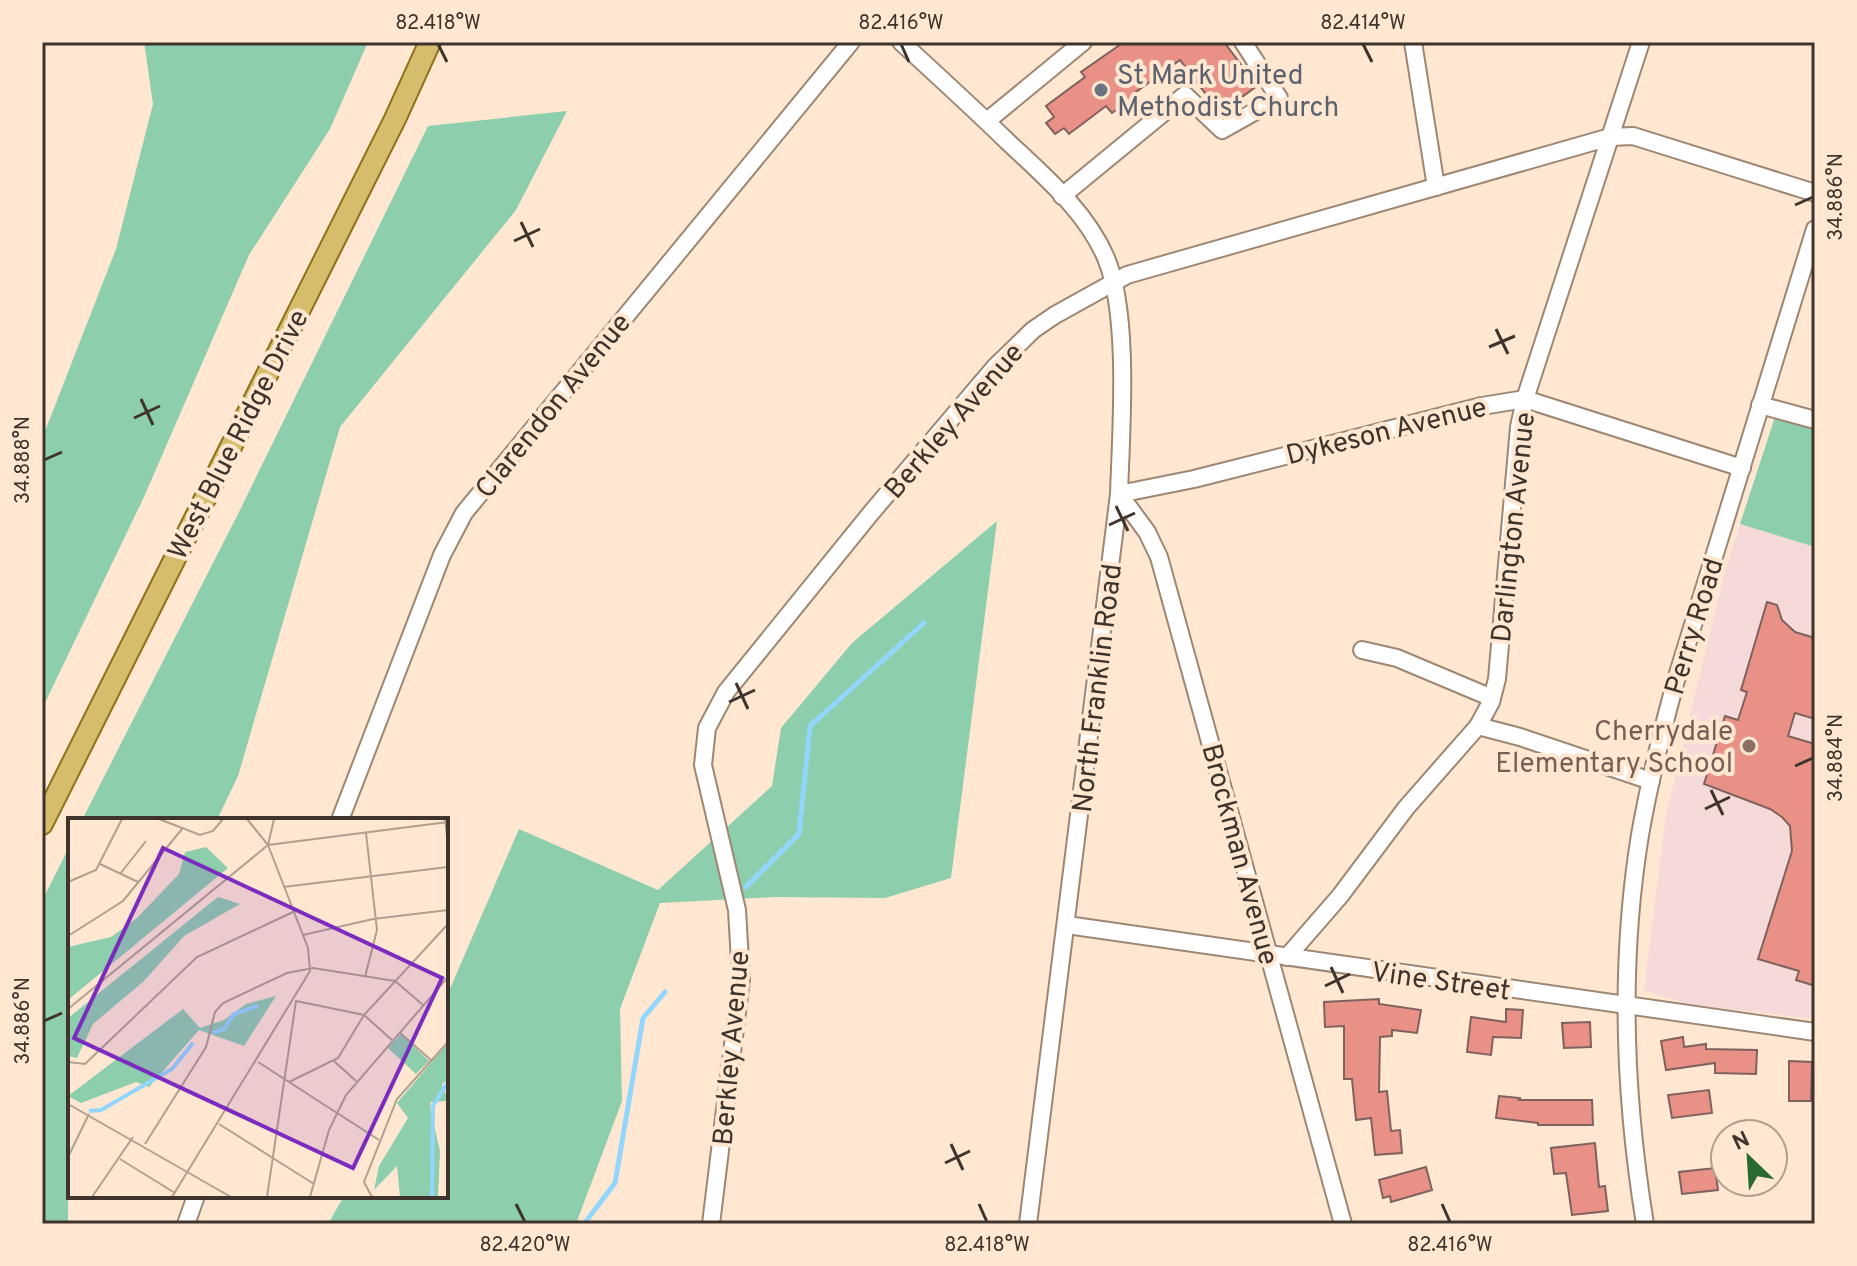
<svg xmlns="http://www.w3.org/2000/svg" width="1857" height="1266" viewBox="0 0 1857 1266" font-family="Overpass,sans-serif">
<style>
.education{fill:#f5dad9}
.green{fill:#8dcead}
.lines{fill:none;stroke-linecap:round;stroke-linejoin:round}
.stream{stroke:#93d6fd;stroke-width:5}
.building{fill:#e99186;stroke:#7f615d;stroke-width:2}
.minor-casing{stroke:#9d8773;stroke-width:20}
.major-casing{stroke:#8f7017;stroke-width:24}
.minor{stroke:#fff;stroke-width:16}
.major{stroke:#d6bd6d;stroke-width:20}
.ticks{fill:none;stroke:#3e342c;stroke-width:3}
.worship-dot{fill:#6b7280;stroke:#ffe7d1;stroke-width:3}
.education-dot{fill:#8d6e63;stroke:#ffe7d1;stroke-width:3}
.labels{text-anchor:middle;stroke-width:8;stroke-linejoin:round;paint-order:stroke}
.worship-label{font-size:28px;fill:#5b616d;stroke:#ffe7d1;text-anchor:start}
.street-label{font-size:28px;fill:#3e342c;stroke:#ffe7d1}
.education-label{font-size:28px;fill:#785e54;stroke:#ffe7d1;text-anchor:end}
.inset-river{fill:none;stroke:#93d6fd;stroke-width:4}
.inset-road{fill:none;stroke:#b29f8f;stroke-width:2}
.view{fill:#7b2cbf;fill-opacity:0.15;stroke:#7b2cbf;stroke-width:4}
.inset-edge{fill:none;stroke:#3e342c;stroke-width:4}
.neatline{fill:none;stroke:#3e342c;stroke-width:3}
.ticks-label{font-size:20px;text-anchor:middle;fill:#3e342c}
</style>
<rect width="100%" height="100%" fill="#ffe7d1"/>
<!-- education -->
<polygon class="education" points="1740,524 1815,547 1815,1019 1686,1004 1644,990 1666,815 1724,575"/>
<!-- green -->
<g class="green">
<polygon points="144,42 368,42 330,129 249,255 144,497 42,709 42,439 116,249 153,104"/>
<polygon points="567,111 516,210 340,427 238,776 217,820 82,820 239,512 428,126"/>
<polygon points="1776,414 1815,427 1815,547 1740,524"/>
<polygon points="997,521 951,878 885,898 775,897 660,903 620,1009 622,1101 576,1224 328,1224 344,1196 446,1196 446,998 519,829 658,890 772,786 781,728 852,643"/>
<polygon points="70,845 68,1224 42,1224 42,901"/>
</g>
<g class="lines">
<!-- stream -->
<g class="stream">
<polyline points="746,887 799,834 810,726 924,623"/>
<polyline points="584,1224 615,1183 643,1018 665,992"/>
</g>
</g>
<!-- building -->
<g class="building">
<polygon points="1124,42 1224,42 1257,86 1220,113 1180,60 1136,92 1137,95 1112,113 1106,106 1069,134 1064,128 1055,134 1046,123 1054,117 1046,106 1085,77 1081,72"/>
<polygon points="1767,602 1777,605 1782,620 1795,632 1815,638 1815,719 1795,713 1788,736 1815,744 1815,986 1796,980 1799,971 1758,959 1792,851 1790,826 1782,817 1770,809 1704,784 1725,716 1738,720 1747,692 1741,690"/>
<polygon points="1379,999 1379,1004 1421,1010 1417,1033 1392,1030 1392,1036 1380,1037 1379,1092 1387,1091 1391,1131 1400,1130 1402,1153 1375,1155 1371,1118 1356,1120 1352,1079 1344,1079 1344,1026 1325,1027 1324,1002"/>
<polygon points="1506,1009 1523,1010 1521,1038 1493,1037 1491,1055 1467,1052 1471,1017 1506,1022"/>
<polygon points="1590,1022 1591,1047 1564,1048 1562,1023"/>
<polygon points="1683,1037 1684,1047 1706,1044 1706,1049 1757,1050 1756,1074 1715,1073 1715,1063 1666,1070 1661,1041"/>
<polygon points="1789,1061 1812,1062 1811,1101 1789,1101"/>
<polygon points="1709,1090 1712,1113 1672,1118 1668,1095"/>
<polygon points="1499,1096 1520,1098 1519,1100 1592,1100 1593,1125 1538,1125 1538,1123 1496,1118"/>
<polygon points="1595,1143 1599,1187 1605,1186 1608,1211 1572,1215 1566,1173 1554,1174 1551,1148"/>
<polygon points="1426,1167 1432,1190 1391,1202 1390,1196 1383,1198 1379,1180"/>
<polygon points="1715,1168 1718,1190 1682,1194 1679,1172"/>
</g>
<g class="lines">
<!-- minor casing -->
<g class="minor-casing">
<g id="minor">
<path d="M901,42C937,75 973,108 1008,142C1044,176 1086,211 1106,258C1130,315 1121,431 1119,494L1028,1224"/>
<polyline points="1413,42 1436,187"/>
<polyline points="987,121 1083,42"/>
<polyline points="1062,196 1185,95 1222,130 1279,98 1243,42"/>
<polyline points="1760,405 1815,420"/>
<polyline points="1362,650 1397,658 1492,698"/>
<polyline points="1478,726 1520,737 1651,781"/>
<polyline points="340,820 442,555 464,513 851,42"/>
<polyline points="1067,925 1815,1032"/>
<polyline points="1287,957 1340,896 1406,808 1478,726 1491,702 1497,679 1519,427 1525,399 1641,42"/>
<polyline points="186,1224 196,1196"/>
<polyline points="711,1224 741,979 737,910 703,765 707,728 726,692 871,513 995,367 1033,330 1055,315 1127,275 1610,137 1633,136 1815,193"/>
<polyline points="1343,1224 1159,557 1147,532 1119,494 1194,479 1482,406 1525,399 1742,468"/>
<path d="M1645,1224C1624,1095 1619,964 1640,835C1649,783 1662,731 1676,680L1815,229"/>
</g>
</g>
<!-- major casing -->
<g class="major-casing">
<polyline id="major" points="42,824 395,119 430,42"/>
</g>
<!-- minor -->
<use href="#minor" class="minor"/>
<!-- major -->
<use href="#major" class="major"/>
</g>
<!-- ticks -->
<path class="ticks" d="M438,44L447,62M901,44L909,62M1363,44L1372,62M1795,205L1813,197M521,222L533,247M514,241L540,229M1496,329L1508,354M1489,347L1515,336M141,399L153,425M134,418L160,406M44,460L62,452M1116,506L1128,531M1109,525L1135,513M736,683L748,709M729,702L755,690M1795,766L1813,758M1711,790L1723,815M1705,809L1730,797M1331,967L1343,993M1325,986L1350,974M44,1021L62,1013M951,1144L963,1170M945,1163L970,1151M516,1204L525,1222M979,1204L987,1222M1442,1204L1450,1222"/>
<!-- markers -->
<circle class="worship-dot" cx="1101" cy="90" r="8"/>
<circle class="education-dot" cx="1749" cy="746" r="8"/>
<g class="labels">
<!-- worship labels -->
<g class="worship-label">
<text x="1117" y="84">St Mark United<tspan x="1117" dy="32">Methodist Church</tspan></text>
</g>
<!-- street labels -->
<g class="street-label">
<text transform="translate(552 405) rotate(-51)" y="10">Clarendon Avenue</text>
<text transform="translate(953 420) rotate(-49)" y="10">Berkley Avenue</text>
<text transform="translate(1386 430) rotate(-14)" y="10">Dykeson Avenue</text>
<text transform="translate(237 434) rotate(-63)" y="10">West Blue Ridge Drive</text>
<text transform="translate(1512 527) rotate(-84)" y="10">Darlington Avenue</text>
<text transform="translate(1693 626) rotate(-73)" y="10">Perry Road</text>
<text transform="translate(1096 688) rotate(-83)" y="10">North Franklin Road</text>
<text transform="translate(1241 854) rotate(75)" y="10">Brockman Avenue</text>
<text transform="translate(1441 980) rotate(8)" y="10">Vine Street</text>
<text transform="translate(730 1048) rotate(-85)" y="10">Berkley Avenue</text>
</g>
<!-- education labels -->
<g class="education-label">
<text x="1733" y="740">Cherrydale<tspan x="1733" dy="32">Elementary School</tspan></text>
</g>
</g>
<!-- overview -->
<g transform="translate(68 818)">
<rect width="380" height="380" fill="#ffe7d1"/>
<path d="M138,29L160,50L0,182V129L43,119L69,100L111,56L117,34ZM150,79L172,86L116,118L76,163L25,206L9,240L0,238V200ZM208,178L176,228L131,212L81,269L68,264L13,285L0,278L115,191L132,210L156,202L178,186ZM333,216L361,243L348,256L320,230ZM380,225V261L374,266L380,283L363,284L362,290L372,333L370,379H332L329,348L306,372L311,348L340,300L329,285Z" fill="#8dcead"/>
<path class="inset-river" d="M145,215L156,211L166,196L190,188M21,293L33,292L104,251L125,225M364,379L365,288L380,264"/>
<path class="inset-road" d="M91,1L132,17L145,13L155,1M179,1L200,27M377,1L380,28M32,46L70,64M52,56L78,23M0,64L28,52L54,1M215,69L380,49M235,117L305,101L380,92M0,118L55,83L114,11M297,159L309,112L298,15M0,191L200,27L380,4M331,214L364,243M266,243L288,263M0,244L17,246L129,139L225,94M190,244L311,322M221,264L270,240L296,197L380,106M0,286L163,379M151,306L246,366M77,326L138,229L147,194L155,185L219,155L245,150L327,163L355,187M0,339L21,296M52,341L107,375M24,379L65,319M104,379L242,153L240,130L200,27L206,1M199,379L228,183L296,197L324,222M242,379L261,312L278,277L380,159M304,379L296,364L329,281L380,224"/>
<path class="view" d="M95,30L374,160L285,350L6,220Z"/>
<rect width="380" height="380" class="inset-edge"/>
</g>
<!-- border -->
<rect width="1857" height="1266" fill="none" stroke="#ffe7d1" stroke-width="88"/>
<!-- north arrow -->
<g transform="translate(1749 1158) rotate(335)"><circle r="38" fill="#ffe7d1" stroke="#b29f8f" stroke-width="2"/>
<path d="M0-6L14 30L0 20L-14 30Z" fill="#296a34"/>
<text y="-12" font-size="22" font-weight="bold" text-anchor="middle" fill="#3e342c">N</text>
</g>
<rect x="44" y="44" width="1769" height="1178" class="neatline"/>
<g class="ticks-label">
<text x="438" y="29">82.418°W</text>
<text x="901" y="29">82.416°W</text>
<text x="1363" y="29">82.414°W</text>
<text transform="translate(1835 197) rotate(-90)" y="7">34.886°N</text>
<text transform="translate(22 460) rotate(-90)" y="7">34.888°N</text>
<text transform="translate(1835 758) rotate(-90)" y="7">34.884°N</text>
<text transform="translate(22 1021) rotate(-90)" y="7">34.886°N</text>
<text x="525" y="1251">82.420°W</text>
<text x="987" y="1251">82.418°W</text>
<text x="1450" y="1251">82.416°W</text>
</g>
</svg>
